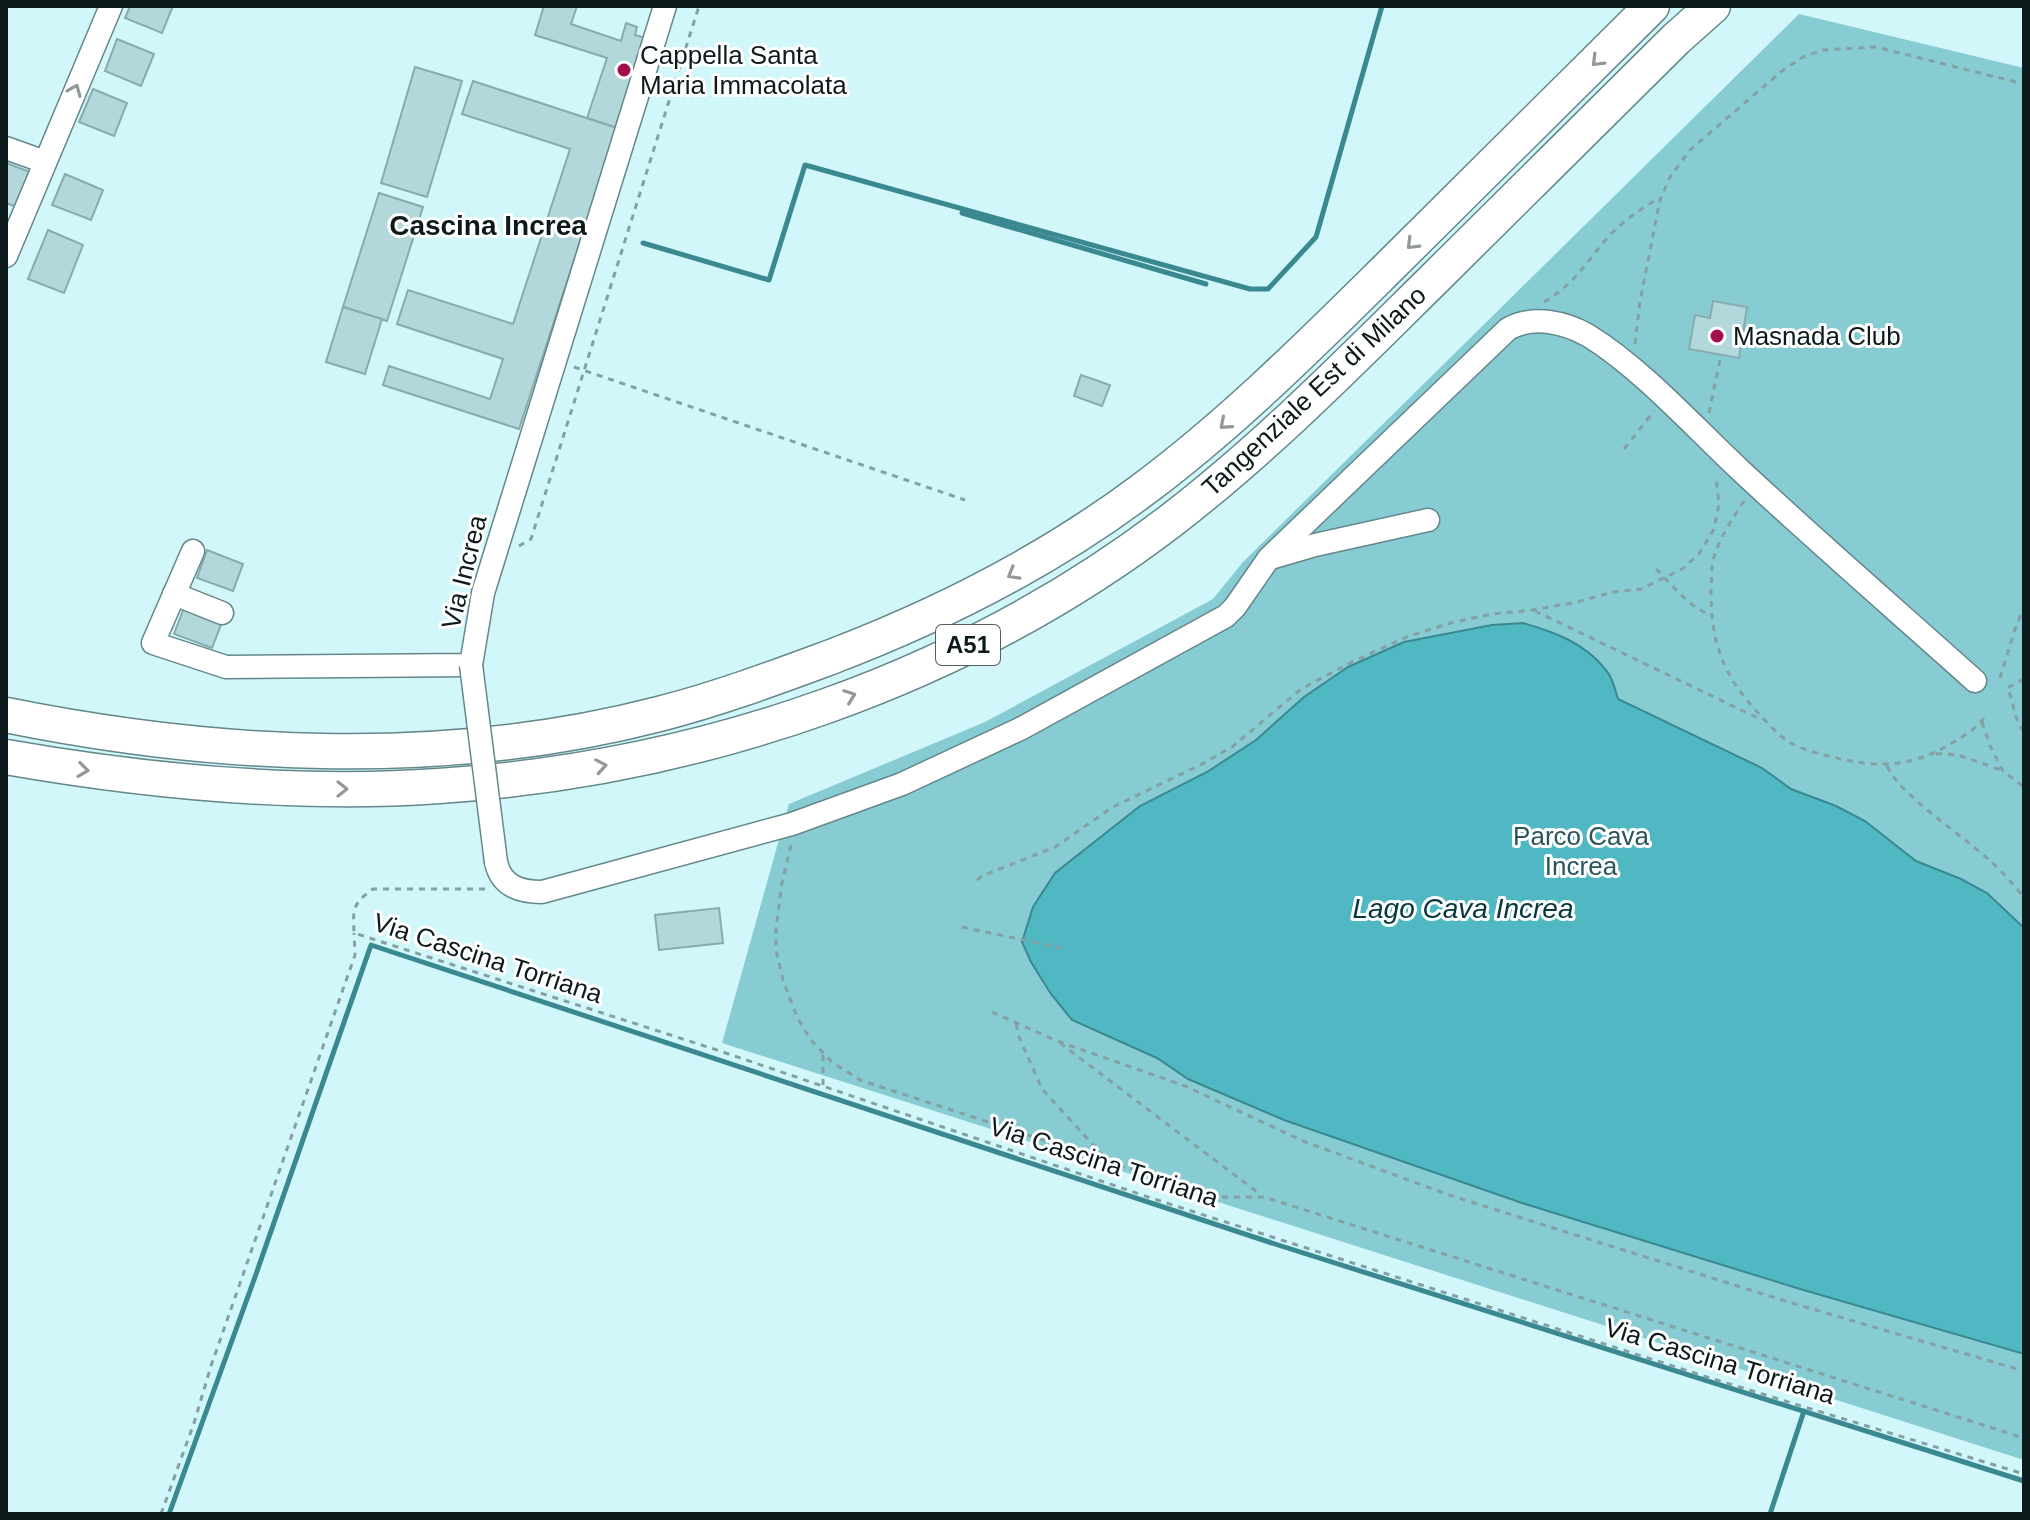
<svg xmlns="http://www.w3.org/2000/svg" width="2030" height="1520" viewBox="0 0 2030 1520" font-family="Arial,sans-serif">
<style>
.green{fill:#87ccd3}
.water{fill:#4fb8c2;stroke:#3b8990;stroke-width:2}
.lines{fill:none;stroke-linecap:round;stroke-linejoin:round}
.stream{stroke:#3b8990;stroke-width:5}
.building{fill:#b2d8db;stroke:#87abaf;stroke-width:2}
.minor-casing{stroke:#64878b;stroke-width:25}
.highway-casing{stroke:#64878b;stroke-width:37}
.path{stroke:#84a0a3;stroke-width:3;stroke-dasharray:6 6;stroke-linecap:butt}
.minor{stroke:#fff;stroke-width:22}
.highway{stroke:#fff;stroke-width:34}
.minor-bridge-casing{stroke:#64878b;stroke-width:25;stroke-linecap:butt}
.minor-bridge{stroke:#fff;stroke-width:22}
.oneway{stroke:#929898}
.poi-dot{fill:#a30d4c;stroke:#fff;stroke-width:3}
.labels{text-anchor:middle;stroke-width:6;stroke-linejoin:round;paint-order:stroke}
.shield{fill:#fff;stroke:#555f5f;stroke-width:2}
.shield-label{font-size:24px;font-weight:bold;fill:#0c1a1b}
.poi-label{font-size:26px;fill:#0c1a1b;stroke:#fff;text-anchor:start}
.street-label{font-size:26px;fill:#0c1a1b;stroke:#fff}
.park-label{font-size:26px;fill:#275559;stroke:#fff}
.neighbourhood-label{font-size:28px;font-weight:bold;fill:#0c1a1b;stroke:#fff}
.water-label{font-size:28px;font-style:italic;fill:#04383c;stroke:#fff}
</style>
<rect width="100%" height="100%" fill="#d1f7fb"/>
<!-- green -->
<polygon class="green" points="1799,14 2024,68 2024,1460 722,1043 789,804 985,722 1213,599 1243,562"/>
<!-- water -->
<path class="water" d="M1523,623C1554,632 1585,643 1606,670C1613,678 1615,690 1618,699L1762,768L1791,789L1836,806L1865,821L1916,861L1961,879L1987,893L2024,928V1354L1800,1289L1522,1203L1284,1120L1188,1079L1157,1058L1072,1020L1051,994L1031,962L1022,942L1033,907L1055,873L1140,806L1207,772L1256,740L1304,697L1348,667L1404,642L1492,625Z"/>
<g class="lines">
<!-- stream -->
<g class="stream">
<polyline points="962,213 1206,284"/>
<polyline points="643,243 769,280 805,165 1250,289 1268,289 1316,237 1382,6"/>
<polyline points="169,1514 255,1277 371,945 1275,1244 2024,1481"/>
<polyline points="1770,1514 1804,1411"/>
</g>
</g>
<!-- building -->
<g class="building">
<polygon points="130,6 173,6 162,33 125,18"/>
<polygon points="544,6 577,6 571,24 621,41 626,23 637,27 635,35 646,38 617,128 587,118 607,58 535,35"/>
<polygon points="117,39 154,54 141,86 105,71"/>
<polygon points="415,67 462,81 427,197 381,183"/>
<polygon points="473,81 617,128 519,429 383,385 389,366 490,399 503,359 397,324 408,290 513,324 570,149 462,114"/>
<polygon points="93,89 127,103 114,136 79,122"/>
<polygon points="6,163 33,173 19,208 6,203"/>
<polygon points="65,174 103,190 91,220 52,205"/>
<polygon points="379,193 423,207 387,321 343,307"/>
<polygon points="48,230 83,245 64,293 28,279"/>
<polygon points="1713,301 1747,307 1739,358 1689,349 1695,315 1710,318"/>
<polygon points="343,307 382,319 365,374 326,362"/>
<polygon points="1081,375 1110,385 1102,406 1074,396"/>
<polygon points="207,550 243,564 233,591 197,578"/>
<polygon points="184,608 222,622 212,648 174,634"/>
<polygon points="719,908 723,943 659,950 655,915"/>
</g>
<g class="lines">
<!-- minor casing -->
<g class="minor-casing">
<g id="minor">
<polyline points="6,148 45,162"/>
<polyline points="6,256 111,6"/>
<polyline points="193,551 153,643 226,667 471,665 483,593 665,6"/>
<polyline points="1274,557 1315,545 1428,520"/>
<polyline points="174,594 222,613"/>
<path d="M496,862C501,886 520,892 542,892L792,824L902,784L1020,729L1226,616L1235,607L1269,558L1508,329C1533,315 1565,322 1589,336C1642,369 1693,426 1739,469C1816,541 1896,610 1975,681"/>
</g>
</g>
<!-- highway casing -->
<g class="highway-casing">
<g id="highway">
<path d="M6,715C219,758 447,769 659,714C718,699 774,678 831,657C941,615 1046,562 1141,491C1230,425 1309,346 1388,268C1476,180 1564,93 1652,6"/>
<path d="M6,757C149,782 294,796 439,786C700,769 965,679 1173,519C1265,448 1346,366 1429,284C1511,202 1594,121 1676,39L1713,6"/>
</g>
</g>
<!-- path -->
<g class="path">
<path d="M1544,302C1577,282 1585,263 1609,236C1623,221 1641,209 1659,198"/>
<polyline points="1635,344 1640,301 1660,200 1670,177 1690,150 1782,71 1803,57 1823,50 1876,47 2024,84"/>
<polyline points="574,367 965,500"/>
<polyline points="1709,413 1721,355"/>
<polyline points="1624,449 1654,411"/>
<path d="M1744,501C1732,519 1719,539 1713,560C1711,570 1712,581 1711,591C1711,645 1724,678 1762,717C1770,726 1779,735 1789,742C1804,751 1825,755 1841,759C1881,768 1911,766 1947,746C1959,739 1979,728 1985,716"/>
<polyline points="519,546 531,539 699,6"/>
<path d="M1656,569C1672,585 1690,608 1711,615"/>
<polyline points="1535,611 1762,720"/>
<polyline points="2000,678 2015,629 2024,607"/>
<path d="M2024,679L2007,688C2016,705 2011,714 2024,732"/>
<polyline points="1982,722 1990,746 2003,771 2024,787"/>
<path d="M1936,754C1960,752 1979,763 2001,770"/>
<path d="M1887,766C1895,782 1906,791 1919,803C1955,834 1996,859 2024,898"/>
<polyline points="791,845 782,883 776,929 776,950 783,980 797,1017 810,1039 832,1062 860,1080 1217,1197 1264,1197 2024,1438"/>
<polyline points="977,880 982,876 1055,847 1113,807 1202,764 1232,747 1301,689 1354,661 1409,636 1451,623 1492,614 1533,610 1577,602 1613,592 1641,589 1682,569 1699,554 1714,529 1719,504 1716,477"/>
<path d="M485,889H373C352,904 353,909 354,933L714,1049L1151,1198L1710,1378L2024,1474"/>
<polyline points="962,927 1062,948"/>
<polyline points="992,1012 1057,1041 1185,1086 1303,1141 1449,1195 1785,1301 2024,1371"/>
<polyline points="1016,1024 1019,1037 1042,1089 1107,1160"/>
<polyline points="1060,1043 1261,1195"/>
<polyline points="823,1085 823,1053"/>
<polyline points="161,1514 194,1423 211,1366 355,955 354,933"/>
</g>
<!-- minor -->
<use href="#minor" class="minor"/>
<!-- highway -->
<use href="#highway" class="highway"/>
<!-- minor-bridge casing -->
<g class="minor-bridge-casing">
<polyline id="minor-bridge" points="471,665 496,862"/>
</g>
<!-- minor-bridge -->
<use href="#minor-bridge" class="minor-bridge"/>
</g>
<!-- one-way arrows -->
<defs><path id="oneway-chevron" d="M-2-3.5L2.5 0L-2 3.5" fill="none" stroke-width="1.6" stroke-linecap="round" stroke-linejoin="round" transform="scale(2)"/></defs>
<g class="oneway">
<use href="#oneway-chevron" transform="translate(1597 61) rotate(135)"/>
<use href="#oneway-chevron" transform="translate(75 90) rotate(-67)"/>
<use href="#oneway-chevron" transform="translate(1412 244) rotate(135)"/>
<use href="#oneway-chevron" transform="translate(1225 424) rotate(139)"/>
<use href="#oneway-chevron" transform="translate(1013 574) rotate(150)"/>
<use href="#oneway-chevron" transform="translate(850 696) rotate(-20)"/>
<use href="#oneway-chevron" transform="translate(601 766) rotate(-10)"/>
<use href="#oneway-chevron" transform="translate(83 770) rotate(8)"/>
<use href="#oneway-chevron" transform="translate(342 789)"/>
</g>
<!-- markers -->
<g class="poi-dot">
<circle cx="624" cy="70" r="8"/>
<circle cx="1717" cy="336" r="8"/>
</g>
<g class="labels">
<!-- shield labels -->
<rect class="shield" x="936" y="625" width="64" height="40" rx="6"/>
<g class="shield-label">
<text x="968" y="653">A51</text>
</g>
<!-- poi labels -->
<g class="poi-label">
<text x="640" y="64">Cappella Santa<tspan x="640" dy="30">Maria Immacolata</tspan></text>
<text x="1733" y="345">Masnada Club</text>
</g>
<!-- street labels -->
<g class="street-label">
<text transform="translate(1314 391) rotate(-43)" y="9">Tangenziale Est di Milano</text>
<text transform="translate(464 572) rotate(-76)" y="9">Via Increa</text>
<text transform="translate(488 958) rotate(18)" y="9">Via Cascina Torriana</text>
<text transform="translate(1104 1162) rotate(18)" y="9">Via Cascina Torriana</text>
<text transform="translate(1720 1361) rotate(17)" y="9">Via Cascina Torriana</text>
</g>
<!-- park labels -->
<g class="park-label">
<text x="1581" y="845">Parco Cava<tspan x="1581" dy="30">Increa</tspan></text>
</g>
<!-- neighbourhood labels -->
<g class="neighbourhood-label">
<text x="488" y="235">Cascina Increa</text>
</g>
<!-- water labels -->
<g class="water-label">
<text x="1463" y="918">Lago Cava Increa</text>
</g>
</g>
<!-- border -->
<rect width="2030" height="1520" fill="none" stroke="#0c1a1b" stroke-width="16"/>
</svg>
